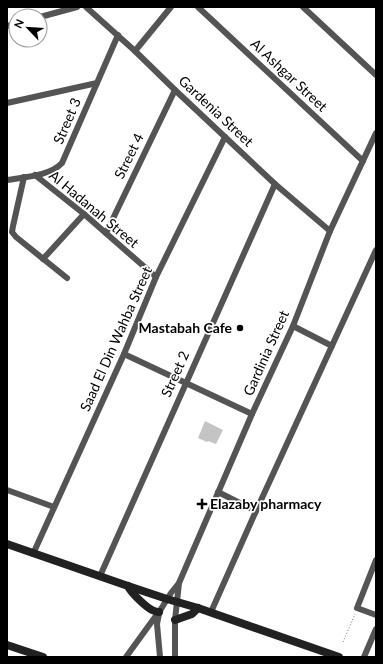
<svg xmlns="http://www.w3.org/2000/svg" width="383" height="664" viewBox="0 0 383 664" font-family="Lato,sans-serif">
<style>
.building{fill:#c4c4c4}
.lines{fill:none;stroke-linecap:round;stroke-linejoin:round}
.path{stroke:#767676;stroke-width:1;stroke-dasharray:1 2;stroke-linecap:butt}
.street{stroke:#545454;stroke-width:6}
.secondary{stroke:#212121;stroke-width:8}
.poi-dot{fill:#000;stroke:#fff;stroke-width:1.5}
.labels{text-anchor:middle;stroke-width:3.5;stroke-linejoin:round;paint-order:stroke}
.street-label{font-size:14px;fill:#000;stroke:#fff}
.poi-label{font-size:14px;font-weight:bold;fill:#000;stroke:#fff;text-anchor:end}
</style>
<rect width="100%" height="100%" fill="#fff"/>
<!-- building -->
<polygon class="building" points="205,421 223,430 216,444 208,441 207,442 198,438"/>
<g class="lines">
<!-- path -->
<polyline class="path" points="343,642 355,614"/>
<!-- street -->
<g class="street">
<polyline points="86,7 135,51 175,90 275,184 330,231"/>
<polyline points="198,7 363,161"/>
<polyline points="303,7 376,75"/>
<polyline points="40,17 77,7"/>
<polyline points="7,26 16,24"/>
<polyline points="135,51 171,7"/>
<polyline points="7,103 97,83"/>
<polyline points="35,175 84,214 156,277"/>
<polyline points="24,177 13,226 12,232 16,237 67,278"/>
<path d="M7,180C24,177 50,176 62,163L118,35"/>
<polyline points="106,233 175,90"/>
<polyline points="43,259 84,214"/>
<polyline points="293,326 332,346"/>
<polyline points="124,354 252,414"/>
<polyline points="7,490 54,507"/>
<polyline points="218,492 256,511"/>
<polyline points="33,554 124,354 156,277 225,137"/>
<polyline points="376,560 357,608 376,615"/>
<polyline points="100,576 275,184"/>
<polyline points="211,612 256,511 376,250"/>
<polyline points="126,657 158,613"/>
<polyline points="160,657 157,624 159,614 161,609 171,593 179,583"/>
<polyline points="175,657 175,620 179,583 252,414 293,326 330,231 376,133"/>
<polyline points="364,657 376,629"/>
</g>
<!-- secondary -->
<g class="secondary">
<polyline points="7,544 128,586 167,599 198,608 339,657"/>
<path d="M128,586C131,593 146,607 152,610C154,611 157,612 159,612"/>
<polyline points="175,620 192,614 198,608"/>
<polyline points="7,645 43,657"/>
</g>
</g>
<!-- markers -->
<g class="poi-dot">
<circle cx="240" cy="328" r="4"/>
<path d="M200 498h4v4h4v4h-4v4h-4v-4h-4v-4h4z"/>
</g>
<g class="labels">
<!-- street labels -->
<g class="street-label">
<text transform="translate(289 75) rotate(43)" y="5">Al Ashgar Street</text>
<text transform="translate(216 111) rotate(43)" y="5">Gardenia Street</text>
<text transform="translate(67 121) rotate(-67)" y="5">Street 3</text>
<text transform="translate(129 156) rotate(-64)" y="5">Street 4</text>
<text transform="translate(94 209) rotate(40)" y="5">Al Hadanah Street</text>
<text transform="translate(116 339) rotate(-66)" y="5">Saad El Din Wahba Street</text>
<text transform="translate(266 353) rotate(-66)" y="5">Gardinia Street</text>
<text transform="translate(175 374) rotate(-66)" y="5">Street 2</text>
</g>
<!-- poi labels -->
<g class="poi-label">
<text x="232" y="333">Mastabah Cafe</text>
<text x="210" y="509" text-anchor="start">Elazaby pharmacy</text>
</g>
</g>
<!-- border -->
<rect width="383" height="664" fill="none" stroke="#000000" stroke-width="16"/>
<!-- north arrow -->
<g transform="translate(28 28) rotate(295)"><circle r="19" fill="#ffffff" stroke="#999999"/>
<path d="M0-3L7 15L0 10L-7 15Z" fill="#000000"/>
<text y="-6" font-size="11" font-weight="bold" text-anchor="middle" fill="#000000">N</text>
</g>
</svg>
